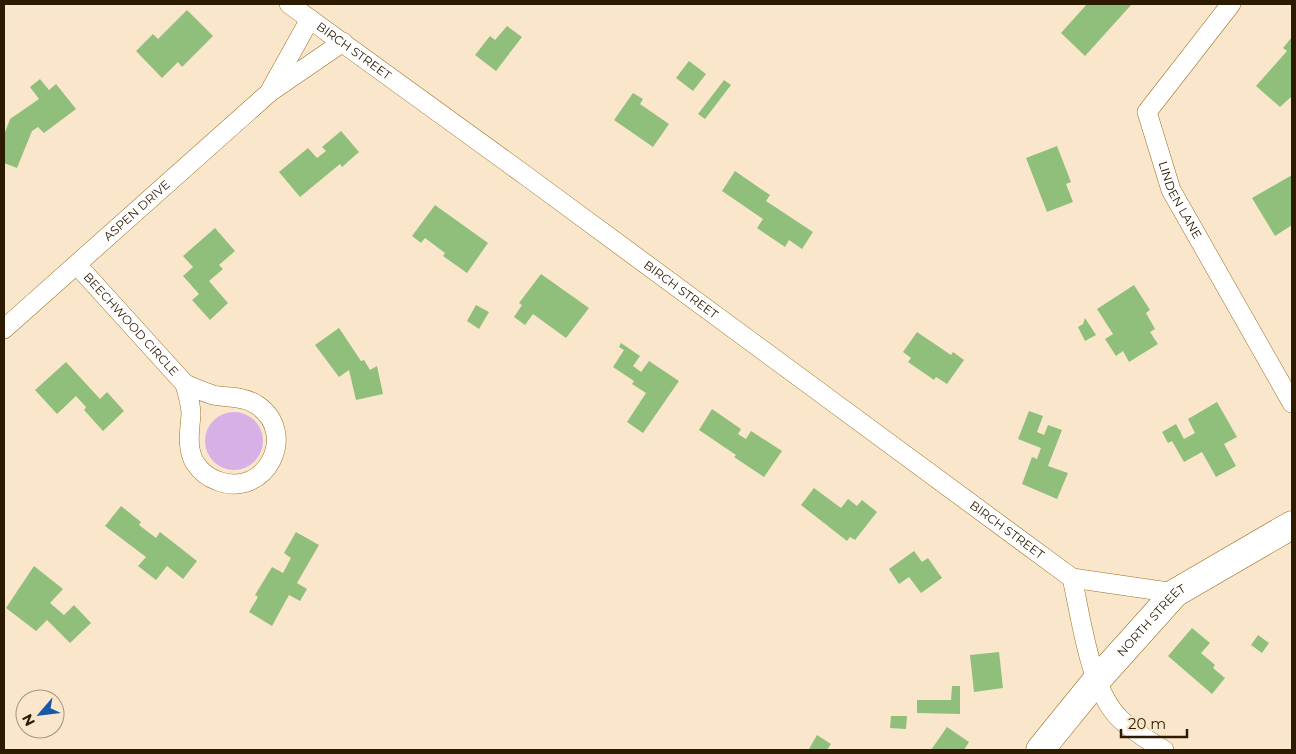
<svg xmlns="http://www.w3.org/2000/svg" width="1296" height="754" viewBox="0 0 1296 754" font-family="Montserrat,sans-serif">
<style>
.green{fill:#d7b0e5}
.building{fill:#90bf7c}
.lines{fill:none;stroke-linecap:round;stroke-linejoin:round}
.street-casing{stroke:#9b6f22;stroke-width:20}
.secondary-casing{stroke:#9b6f22;stroke-width:29}
.street{stroke:#fff;stroke-width:19}
.secondary{stroke:#fff;stroke-width:28}
.labels{text-anchor:middle;stroke-width:4.5;stroke-linejoin:round;paint-order:stroke}
.street-label{font-size:12px;fill:#2d1b00;stroke:#fae7cb}
</style>
<rect width="100%" height="100%" fill="#fae7cb"/>
<!-- green -->
<circle class="green" cx="234" cy="441" r="29"/>
<!-- building -->
<g class="building">
<polygon points="1087,4 1132,4 1085,56 1061,33"/>
<polygon points="187,10 213,36 182,67 178,62 162,78 136,51 153,34 158,39"/>
<polygon points="507,26 522,37 496,71 475,55 490,36 495,40"/>
<polygon points="1292,37 1292,96 1280,107 1256,86 1287,51 1283,48"/>
<polygon points="689,61 706,74 693,91 676,78"/>
<polygon points="40,79 49,90 56,84 76,109 44,133 38,127 32,131 17,168 4,163 4,135 10,119 39,99 30,87"/>
<polygon points="724,80 731,85 705,119 698,114"/>
<polygon points="633,93 643,99 640,104 669,124 653,147 614,120"/>
<polygon points="341,131 359,152 342,167 340,164 300,197 279,172 308,148 317,158 326,151 322,147"/>
<polygon points="1057,146 1071,182 1066,184 1073,202 1047,212 1026,158"/>
<polygon points="735,171 770,195 766,201 813,232 802,249 789,240 785,247 757,228 763,219 722,191"/>
<polygon points="1292,175 1292,225 1275,236 1252,198"/>
<polygon points="435,205 488,243 467,273 443,256 445,253 425,238 421,243 412,236"/>
<polygon points="215,228 235,251 219,265 223,269 209,281 228,303 210,320 192,300 199,294 183,276 193,267 183,256"/>
<polygon points="541,274 589,308 566,338 533,314 525,325 514,317 522,305 519,303"/>
<polygon points="1134,285 1150,310 1146,313 1155,329 1150,332 1158,344 1129,362 1123,351 1116,356 1105,339 1113,334 1097,309"/>
<polygon points="476,305 489,312 479,329 467,321"/>
<polygon points="1085,318 1096,335 1085,341 1078,327 1083,324"/>
<polygon points="339,328 361,361 364,360 370,370 377,366 383,394 356,400 349,370 339,377 315,345"/>
<polygon points="917,332 951,355 953,352 964,360 947,384 936,377 934,380 908,362 911,358 903,352"/>
<polygon points="621,343 640,356 633,366 641,372 649,361 679,381 643,433 627,422 646,393 632,384 634,381 613,367 624,350 619,347"/>
<polygon points="66,362 100,399 107,392 124,411 103,431 84,410 86,407 76,396 57,414 35,390"/>
<polygon points="1217,402 1237,437 1224,444 1236,466 1216,477 1202,452 1184,462 1172,441 1168,443 1162,432 1176,424 1184,439 1195,433 1188,419"/>
<polygon points="712,409 741,429 738,434 746,439 751,431 782,451 764,477 734,457 736,455 699,430"/>
<polygon points="1029,411 1043,416 1037,432 1044,435 1048,425 1062,430 1048,466 1068,473 1057,499 1022,484 1032,457 1037,459 1041,448 1018,439"/>
<polygon points="814,488 841,508 848,499 857,506 862,500 877,512 855,540 850,537 847,541 801,505"/>
<polygon points="121,506 141,522 139,525 156,538 160,532 197,561 183,579 167,566 156,580 138,566 146,557 105,526"/>
<polygon points="296,532 319,545 297,583 307,589 300,601 289,595 272,626 249,612 258,597 255,595 272,567 283,573 291,558 284,553"/>
<polygon points="914,551 922,562 928,558 942,578 921,593 909,577 899,584 889,569"/>
<polygon points="34,566 63,589 50,603 64,615 74,605 91,623 70,643 47,620 36,631 6,608"/>
<polygon points="1192,628 1210,643 1201,653 1215,665 1213,668 1225,678 1212,694 1168,656"/>
<polygon points="1258,635 1269,643 1262,653 1251,645"/>
<polygon points="999,652 1003,688 974,692 970,655"/>
<polygon points="952,686 960,686 960,714 917,713 917,700 951,700"/>
<polygon points="891,716 907,716 906,729 890,728"/>
<polygon points="947,727 969,742 964,750 931,750"/>
<polygon points="817,735 831,744 827,750 809,749"/>
</g>
<g class="lines">
<!-- street casing -->
<g class="street-casing">
<g id="street">
<path id="s1" d="M289,4L529,178L1072,578C1082,621 1089,688 1120,719C1134,732 1149,741 1164,750"/>
<path id="s2" d="M1231,4L1147,112L1171,190L1292,403"/>
<polyline points="271,89 310,19"/>
<path id="s3" d="M77,265L185,384"/>
<path id="s4" d="M4,329L270,92L343,42"/>
<path d="M185,384C194,388 204,392 213,395C228,398 244,396 257,405C299,433 266,499 218,481C209,478 201,472 195,463C186,448 190,430 191,414C191,404 187,393 185,384Z"/>
<polyline points="1072,578 1175,593"/>
</g>
</g>
<!-- secondary casing -->
<g class="secondary-casing">
<g id="secondary">
<path id="s5" d="M1040,750L1096,681L1175,593L1292,525"/>
</g>
</g>
<!-- street -->
<use href="#street" class="street"/>
<!-- secondary -->
<use href="#secondary" class="secondary"/>
</g>
<g class="labels">
<!-- street labels -->
<g class="street-label">
<text dy="4" stroke="none"><textPath href="#s1" startOffset="80">BIRCH STREET</textPath></text>
<text dy="4" stroke="none"><textPath href="#s2" startOffset="231">LINDEN LANE</textPath></text>
<text dy="4" stroke="none"><textPath href="#s4" startOffset="178">ASPEN DRIVE</textPath></text>
<text dy="4" stroke="none"><textPath href="#s1" startOffset="485">BIRCH STREET</textPath></text>
<text dy="4" stroke="none"><textPath href="#s3" startOffset="80">BEECHWOOD CIRCLE</textPath></text>
<text dy="4" stroke="none"><textPath href="#s1" startOffset="890">BIRCH STREET</textPath></text>
<text dy="4" stroke="none"><textPath href="#s5" startOffset="171">NORTH STREET</textPath></text>
</g>
</g>
<!-- border -->
<rect width="1296" height="754" fill="none" stroke="#2d1b00" stroke-width="10"/>
<!-- north arrow -->
<g transform="translate(40 714) rotate(242)"><circle r="24" fill="#fae7cb" stroke="#a8957a"/>
<path d="M0-4L9 19L0 12L-9 19Z" fill="#1958a9"/>
<text y="-8" font-size="14" font-weight="bold" text-anchor="middle" fill="#2d1b00">N</text>
</g>
<!-- scale -->
<path d="M1121 729v8h66v-8" fill="none" stroke="#2d1b00" stroke-width="2.5"/>
<text x="1128" y="729" font-size="15" fill="#2d1b00" stroke="#fae7cb" stroke-width="4" paint-order="stroke">20 m</text>
</svg>
